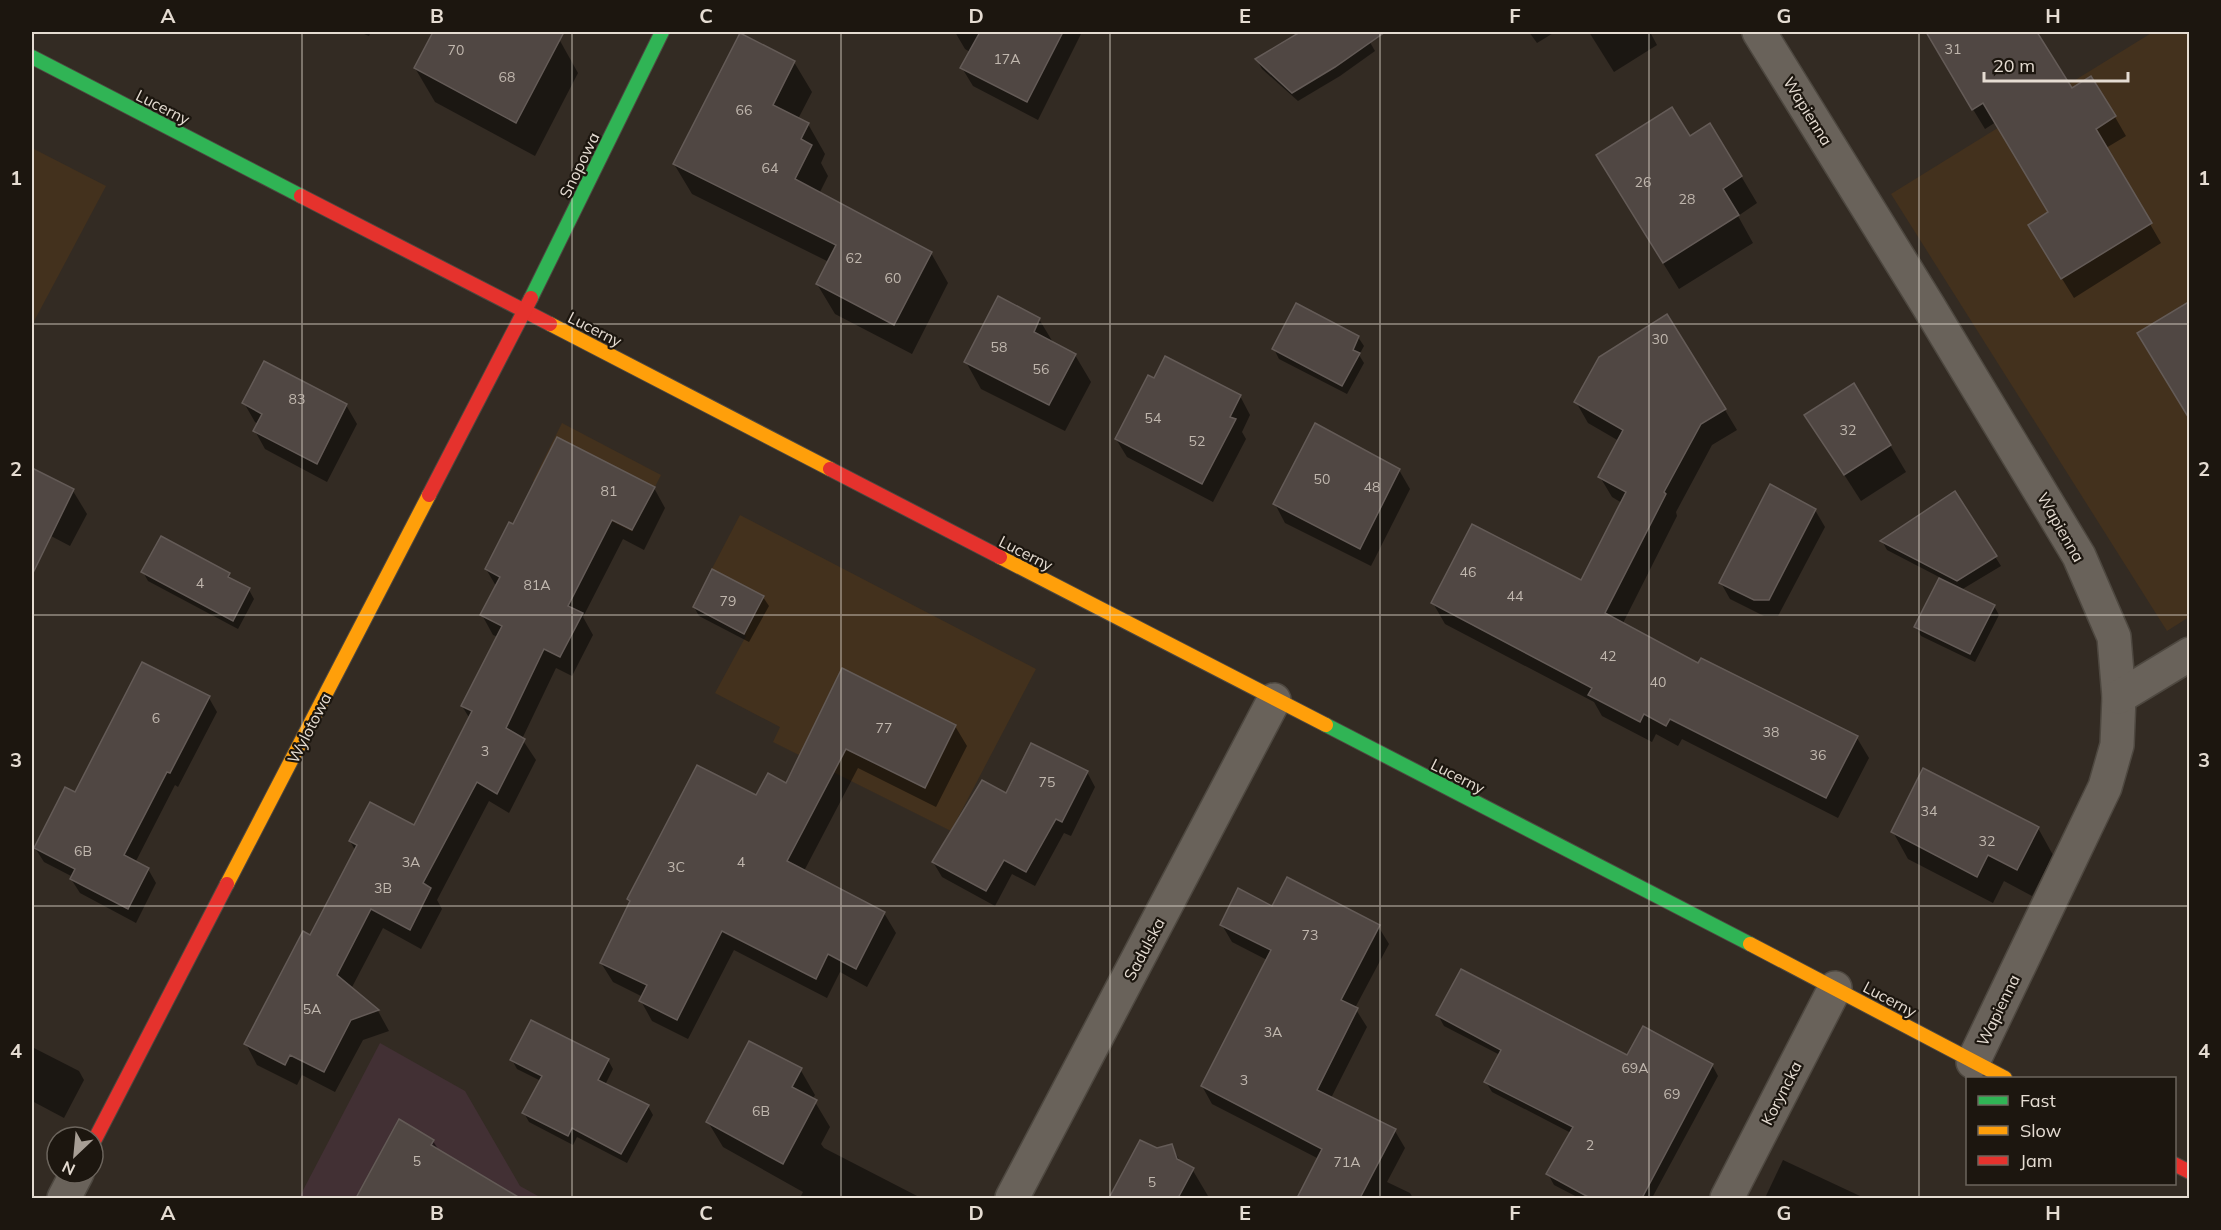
<svg xmlns="http://www.w3.org/2000/svg" width="2221" height="1230" viewBox="0 0 2221 1230" font-family="Mulish,sans-serif">
<style>
.built{fill:#43311d}
.education{fill:#423034}
.shadow{fill:#0007}
.building{fill:#504743;stroke:#645b57;stroke-width:1.5}
.lines{fill:none;stroke-linecap:round;stroke-linejoin:round}
.street-casing{stroke:#4e4840;stroke-width:36}
.fast-casing{stroke:#4e4840;stroke-width:16}
.slow-casing{stroke:#4e4840;stroke-width:16}
.jam-casing{stroke:#4e4840;stroke-width:16}
.street{stroke:#69625a;stroke-width:33}
.fast{stroke:#30b455;stroke-width:14}
.slow{stroke:#ff9f0a;stroke-width:14}
.jam{stroke:#e5322d;stroke-width:14}
.grid{fill:none;stroke:#e5dcd2;stroke-width:1.5;stroke-opacity:0.55}
.labels{text-anchor:middle;stroke-width:4.5;stroke-linejoin:round;paint-order:stroke}
.number-label{font-size:14px;fill:#c0b7ae}
.street-label{font-size:16px;fill:#e5dcd2;stroke:#1c160f}
.neatline{fill:none;stroke:#e5dcd2;stroke-width:2}
.grid-label{font-size:20px;text-anchor:middle;font-weight:bold;fill:#e5dcd2}
</style>
<rect width="100%" height="100%" fill="#332b23"/>
<!-- built -->
<g class="built">
<polygon points="2153,32 2189,32 2189,617 2167,631 1891,194"/>
<polygon points="32,148 106,186 32,325"/>
<polygon points="562,423 661,475 632,532 533,481"/>
<polygon points="740,515 1036,669 951,831 773,742 780,727 715,693 746,636 692,607"/>
</g>
<!-- education -->
<polygon class="education" points="380,1043 465,1091 520,1186 538,1196 536,1198 299,1198"/>
<!-- shadow -->
<g class="shadow">
<polygon points="359,32 371,32 369,36"/>
<polygon points="434,32 544,32 559,39 578,73 535,156 435,102 415,68"/>
<polygon points="955,32 1082,32 1038,120 973,86 962,68 970,52 965,49"/>
<polygon points="1303,32 1364,32 1375,51 1340,76 1298,101 1262,69 1257,60"/>
<polygon points="1529,32 1555,32 1537,43"/>
<polygon points="1589,32 1650,32 1657,45 1614,72"/>
<polygon points="1926,32 2036,32 2071,91 2115,117 2126,136 2106,148 2161,243 2074,298 2041,245 2050,213 1996,122 1985,129"/>
<polygon points="794,62 812,92 798,119 808,124 825,154 821,163 828,176 819,194 931,253 948,283 912,354 835,314 817,284 829,262 692,194 674,164"/>
<polygon points="1689,138 1741,176 1757,203 1738,216 1753,243 1679,289 1613,182"/>
<polygon points="1039,319 1054,344 1075,355 1091,382 1065,431 981,389 966,362"/>
<polygon points="1358,337 1364,346 1359,355 1364,363 1347,394 1279,359 1274,349"/>
<polygon points="1154,380 1240,396 1250,415 1242,432 1246,439 1213,502 1127,457 1116,439"/>
<polygon points="1576,402 1725,410 1737,430 1712,445 1676,512 1677,516 1623,623 1699,665 1857,738 1869,758 1838,818 1682,739 1678,746 1656,734 1652,742 1602,716 1594,702 1445,624 1433,603 1581,582 1622,503 1612,497 1600,477 1619,441 1588,423"/>
<polygon points="244,403 346,405 357,424 327,482 265,449 255,431 258,424 255,422"/>
<polygon points="1806,415 1890,445 1906,472 1861,501"/>
<polygon points="32,469 73,491 87,514 70,546 32,526"/>
<polygon points="1399,470 1410,489 1371,566 1285,523 1275,504"/>
<polygon points="654,488 665,508 644,550 623,539 583,617 593,635 572,676 556,668 522,739 536,760 509,813 489,801 437,900 442,909 421,949 383,928 351,989 378,1011 389,1031 363,1040 335,1092 302,1075 297,1085 257,1065 246,1044 311,937 355,850 350,841 415,828 470,719 462,706 498,637 493,635 482,615 496,586 486,569 513,526"/>
<polygon points="1955,493 2001,566 1961,590 1994,606 1999,615 1975,662 1921,636 1916,627 1941,578 1887,550 1882,541"/>
<polygon points="1815,510 1825,527 1778,616 1764,616 1730,599 1721,583"/>
<polygon points="143,572 229,575 232,581 249,590 254,599 238,629 148,581"/>
<polygon points="763,597 769,606 749,642 699,616 694,607"/>
<polygon points="843,670 955,726 967,746 936,807 858,768 804,871 884,913 896,933 867,987 840,972 827,998 734,950 688,1039 652,1021 641,1001 643,997 613,982 601,963 631,903 629,899 757,797 786,785"/>
<polygon points="209,698 217,712 178,787 175,785 136,861 148,869 156,883 136,923 80,893 71,879 73,877 44,862 35,848 75,794"/>
<polygon points="1087,772 1095,787 1071,836 1064,833 1035,886 1012,874 995,906 942,877 933,862 1007,795"/>
<polygon points="2038,828 2053,855 2032,896 2004,881 1993,903 1908,859 1893,832"/>
<polygon points="1272,908 1378,926 1389,944 1355,1008 1367,1027 1331,1098 1395,1131 1405,1148 1387,1182 1410,1193 1413,1198 1299,1198 1319,1159 1212,1104 1202,1086 1267,960 1232,942 1222,925"/>
<polygon points="1438,1015 1628,1057 1712,1065 1718,1076 1652,1198 1579,1198 1554,1185 1548,1174 1571,1133 1492,1092 1486,1082 1500,1055 1444,1026"/>
<polygon points="32,1047 79,1071 84,1080 64,1118 32,1101"/>
<polygon points="512,1060 608,1060 613,1069 605,1085 648,1106 653,1115 627,1163 577,1137 573,1145 529,1122 524,1113 541,1081 517,1069"/>
<polygon points="800,1069 815,1095 812,1100 815,1102 830,1127 821,1144 824,1148 921,1198 800,1198 803,1192 723,1147 708,1122"/>
<polygon points="400,1121 433,1141 440,1152 517,1198 358,1198"/>
<polygon points="1141,1142 1156,1150 1171,1146 1182,1164 1192,1169 1208,1196 1207,1198 1111,1198"/>
<polygon points="1783,1160 1860,1196 1861,1198 1765,1198"/>
</g>
<!-- building -->
<g class="building">
<polygon points="433,32 564,32 516,123 414,68"/>
<polygon points="980,32 1063,32 1027,102 960,68"/>
<polygon points="1300,32 1385,32 1335,67 1292,93 1255,59"/>
<polygon points="1926,32 2037,32 2072,88 2091,76 2116,116 2096,129 2152,223 2061,279 2028,225 2048,212 1983,103 1972,110"/>
<polygon points="740,33 795,61 773,105 809,123 801,139 812,145 795,179 932,252 894,325 816,284 836,245 673,164"/>
<polygon points="1672,107 1690,136 1710,123 1742,176 1723,189 1739,215 1663,263 1596,155"/>
<polygon points="998,296 1040,318 1034,332 1076,354 1049,405 964,362"/>
<polygon points="2190,301 2190,420 2137,333"/>
<polygon points="1296,303 1359,336 1353,350 1360,353 1342,386 1272,349"/>
<polygon points="1667,314 1726,409 1701,424 1664,492 1666,494 1605,613 1698,663 1701,658 1858,736 1826,798 1670,719 1666,726 1644,714 1640,722 1588,695 1592,688 1431,603 1472,524 1581,580 1626,492 1598,477 1623,430 1574,402 1599,357"/>
<polygon points="1165,356 1241,395 1230,417 1236,419 1202,484 1115,439 1148,375 1154,378"/>
<polygon points="264,361 347,404 317,464 253,431 262,414 242,403"/>
<polygon points="1854,383 1891,445 1844,475 1804,415"/>
<polygon points="1315,423 1400,469 1360,549 1273,504"/>
<polygon points="557,437 655,487 632,530 612,520 568,606 583,613 560,657 544,649 506,728 525,739 497,794 477,782 423,883 431,888 410,930 371,909 337,975 379,1010 351,1020 324,1072 290,1055 285,1065 244,1044 303,931 310,935 357,845 349,841 370,802 414,825 472,711 461,706 502,626 480,615 500,577 485,569 509,522 513,524"/>
<polygon points="32,468 74,489 32,575"/>
<polygon points="1770,484 1816,509 1769,600 1754,600 1719,583"/>
<polygon points="1955,491 1997,556 1957,581 1880,541"/>
<polygon points="161,536 230,573 228,577 250,588 233,621 141,572"/>
<polygon points="712,569 764,596 744,634 693,607"/>
<polygon points="1939,578 1995,605 1970,654 1914,627"/>
<polygon points="142,662 210,696 170,773 167,772 124,855 149,868 128,909 70,879 75,869 34,848 65,787 75,792"/>
<polygon points="842,668 956,725 925,788 846,749 787,861 885,912 856,969 828,954 816,979 722,931 677,1020 639,1001 647,985 600,963 630,901 627,899 697,765 756,795 768,773 786,783"/>
<polygon points="1031,743 1088,771 1062,822 1056,819 1026,872 1004,860 986,891 932,862 982,780 1006,793"/>
<polygon points="1923,768 2039,827 2017,870 1988,855 1977,877 1891,832"/>
<polygon points="1287,877 1380,925 1341,1000 1358,1008 1317,1090 1396,1129 1360,1198 1297,1198 1322,1149 1201,1086 1271,950 1220,925 1238,888 1272,906"/>
<polygon points="1461,969 1627,1055 1643,1026 1713,1064 1642,1198 1590,1198 1546,1174 1573,1127 1484,1082 1501,1050 1436,1015"/>
<polygon points="531,1020 609,1059 598,1080 649,1105 621,1154 572,1128 568,1136 522,1113 542,1076 510,1060"/>
<polygon points="749,1041 802,1068 792,1087 817,1100 783,1164 706,1122"/>
<polygon points="399,1119 434,1140 431,1145 520,1198 356,1198"/>
<polygon points="1140,1140 1157,1148 1172,1144 1177,1159 1194,1168 1178,1198 1109,1198"/>
</g>
<g class="lines">
<!-- street casing -->
<g class="street-casing">
<g id="street">
<polyline points="1759,32 1929,307 2079,556 2114,637 2119,697 2117,745 2105,787 1973,1062"/>
<polyline points="2119,697 2190,654"/>
<polyline points="64,1198 77,1173"/>
<polyline points="1012,1198 1274,700"/>
<polyline points="1727,1198 1835,988"/>
</g>
</g>
<!-- fast casing -->
<g class="fast-casing">
<g id="fast">
<polyline points="32,57 301,196"/>
<polyline points="531,298 662,32"/>
<polyline points="1326,725 1750,944"/>
</g>
</g>
<!-- slow casing -->
<g class="slow-casing">
<g id="slow">
<polyline points="550,324 830,469"/>
<polyline points="1000,557 1326,725"/>
<polyline points="227,884 429,495"/>
<polyline points="1750,944 2005,1078"/>
</g>
</g>
<!-- jam casing -->
<g class="jam-casing">
<g id="jam">
<polyline points="301,196 550,324"/>
<polyline points="830,469 1000,557"/>
<polyline points="429,495 531,298"/>
<polyline points="93,1143 227,884"/>
<polyline points="2174,1164 2190,1172"/>
</g>
</g>
<!-- street -->
<use href="#street" class="street"/>
<!-- fast -->
<use href="#fast" class="fast"/>
<!-- slow -->
<use href="#slow" class="slow"/>
<!-- jam -->
<use href="#jam" class="jam"/>
</g>
<!-- grid -->
<path class="grid" d="M302,32V1198M572,32V1198M841,32V1198M1110,32V1198M1380,32V1198M1649,32V1198M1919,32V1198M32,324H2190M32,615H2190M32,906H2190"/>
<g class="labels">
<!-- number labels -->
<g class="number-label">
<text x="1953" y="54">31</text>
<text x="456" y="55">70</text>
<text x="1007" y="64">17A</text>
<text x="507" y="82">68</text>
<text x="744" y="115">66</text>
<text x="770" y="173">64</text>
<text x="1643" y="187">26</text>
<text x="1687" y="204">28</text>
<text x="854" y="263">62</text>
<text x="893" y="283">60</text>
<text x="1660" y="344">30</text>
<text x="999" y="352">58</text>
<text x="1041" y="374">56</text>
<text x="297" y="404">83</text>
<text x="1153" y="423">54</text>
<text x="1848" y="435">32</text>
<text x="1197" y="446">52</text>
<text x="1322" y="484">50</text>
<text x="1372" y="492">48</text>
<text x="609" y="496">81</text>
<text x="1468" y="577">46</text>
<text x="200" y="588">4</text>
<text x="537" y="590">81A</text>
<text x="1515" y="601">44</text>
<text x="728" y="606">79</text>
<text x="1608" y="661">42</text>
<text x="1658" y="687">40</text>
<text x="156" y="723">6</text>
<text x="884" y="733">77</text>
<text x="1771" y="737">38</text>
<text x="485" y="756">3</text>
<text x="1818" y="760">36</text>
<text x="1047" y="787">75</text>
<text x="1929" y="816">34</text>
<text x="1987" y="846">32</text>
<text x="83" y="856">6B</text>
<text x="411" y="867">3A</text>
<text x="741" y="867">4</text>
<text x="676" y="872">3C</text>
<text x="383" y="893">3B</text>
<text x="1310" y="940">73</text>
<text x="312" y="1014">5A</text>
<text x="1273" y="1037">3A</text>
<text x="1635" y="1073">69A</text>
<text x="1244" y="1085">3</text>
<text x="1672" y="1099">69</text>
<text x="761" y="1116">6B</text>
<text x="1590" y="1150">2</text>
<text x="417" y="1166">5</text>
<text x="1347" y="1167">71A</text>
<text x="1152" y="1187">5</text>
</g>
<!-- street labels -->
<g class="street-label">
<text transform="translate(163 107) rotate(27)" y="6">Lucerny</text>
<text transform="translate(1808 111) rotate(58)" y="6">Wapienna</text>
<text transform="translate(579 165) rotate(-64)" y="6">Snopowa</text>
<text transform="translate(595 329) rotate(27)" y="6">Lucerny</text>
<text transform="translate(2061 527) rotate(60)" y="6">Wapienna</text>
<text transform="translate(1026 553) rotate(27)" y="6">Lucerny</text>
<text transform="translate(309 728) rotate(-63)" y="6">Wylotowa</text>
<text transform="translate(1458 776) rotate(27)" y="6">Lucerny</text>
<text transform="translate(1144 949) rotate(-62)" y="6">Sadulska</text>
<text transform="translate(1890 999) rotate(28)" y="6">Lucerny</text>
<text transform="translate(1998 1010) rotate(-64)" y="6">Wapienna</text>
<text transform="translate(1781 1093) rotate(-63)" y="6">Koryncka</text>
</g>
</g>
<!-- border -->
<rect width="2221" height="1230" fill="none" stroke="#1c160f" stroke-width="66"/>
<!-- legend -->
<rect x="1966" y="1077" width="210" height="108" fill="#1c160f" stroke="#6c655d" stroke-width="1.5"/>
<rect x="1978" y="1096" width="30" height="9" fill="#30b455" stroke="#6c655d" stroke-width="1.5"/>
<text x="2020" y="1107" font-size="18" fill="#e5dcd2">Fast</text>
<rect x="1978" y="1126" width="30" height="9" fill="#ff9f0a" stroke="#6c655d" stroke-width="1.5"/>
<text x="2020" y="1137" font-size="18" fill="#e5dcd2">Slow</text>
<rect x="1978" y="1156" width="30" height="9" fill="#e5322d" stroke="#6c655d" stroke-width="1.5"/>
<text x="2020" y="1167" font-size="18" fill="#e5dcd2">Jam</text>
<!-- north arrow -->
<g transform="translate(75 1155) rotate(206)"><circle r="28" fill="#1c160f" stroke="#6c655d" stroke-width="1.5"/>
<path d="M0-4.5L10 22L0 15L-10 22Z" fill="#a79e95"/>
<text y="-9" font-size="16" font-weight="bold" text-anchor="middle" fill="#e5dcd2">N</text>
</g>
<!-- scale -->
<path d="M1984 72v9h144v-9" fill="none" stroke="#e5dcd2" stroke-width="3"/>
<text x="1993" y="72" font-size="18" fill="#e5dcd2" stroke="#1c160f" stroke-width="4.5" paint-order="stroke">20 m</text>
<rect x="33" y="33" width="2155" height="1164" class="neatline"/>
<g class="grid-label">
<text x="168" y="23">A</text>
<text x="437" y="23">B</text>
<text x="706" y="23">C</text>
<text x="976" y="23">D</text>
<text x="1245" y="23">E</text>
<text x="1515" y="23">F</text>
<text x="1784" y="23">G</text>
<text x="2053" y="23">H</text>
<text x="16" y="185">1</text>
<text x="2204" y="185">1</text>
<text x="16" y="476">2</text>
<text x="2204" y="476">2</text>
<text x="16" y="767">3</text>
<text x="2204" y="767">3</text>
<text x="16" y="1058">4</text>
<text x="2204" y="1058">4</text>
<text x="168" y="1220">A</text>
<text x="437" y="1220">B</text>
<text x="706" y="1220">C</text>
<text x="976" y="1220">D</text>
<text x="1245" y="1220">E</text>
<text x="1515" y="1220">F</text>
<text x="1784" y="1220">G</text>
<text x="2053" y="1220">H</text>
</g>
</svg>
